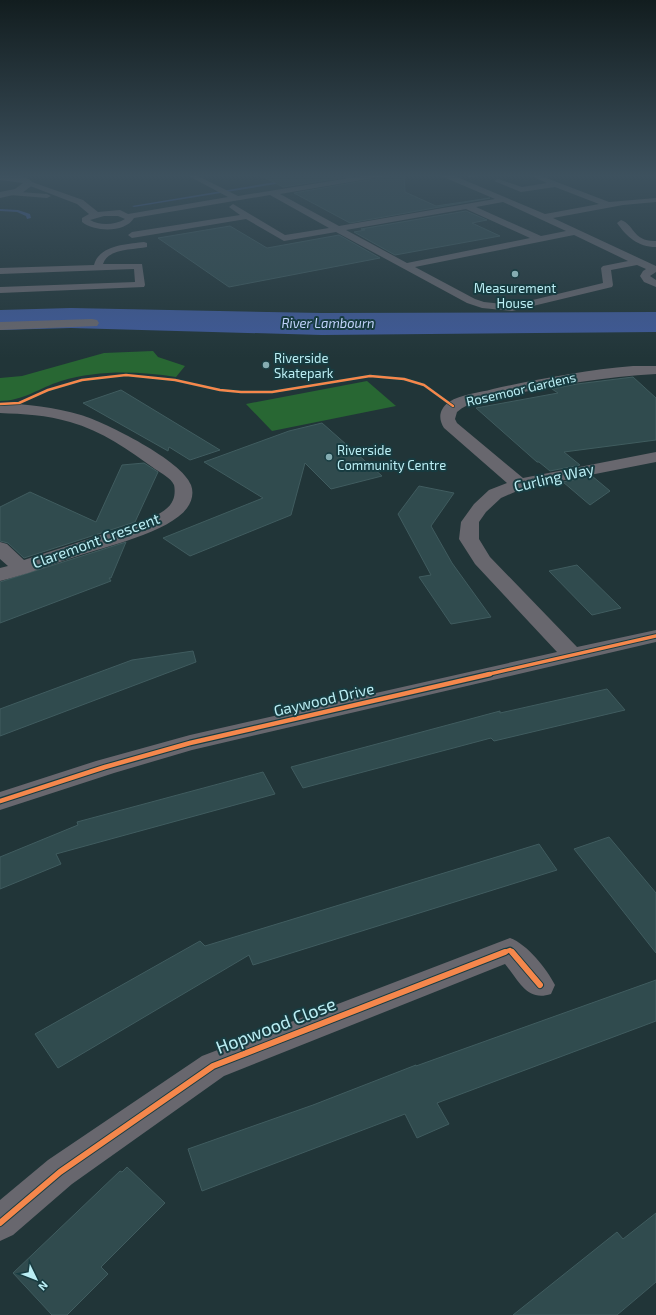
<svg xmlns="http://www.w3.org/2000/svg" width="656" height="1315" viewBox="0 0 656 1315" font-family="'Exo 2',sans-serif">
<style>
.green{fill:#286733}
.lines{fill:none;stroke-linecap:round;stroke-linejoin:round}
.stream{fill:#3f5a9a;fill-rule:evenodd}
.river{fill:#3f5a9a;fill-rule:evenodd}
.building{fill:#304b4e;stroke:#405c5f}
.service{fill:#68676e;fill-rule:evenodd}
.minor{fill:#68676e;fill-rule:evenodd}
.primary{fill:#64676f;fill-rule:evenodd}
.cycleway-far3-casing{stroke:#183c41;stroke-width:4}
.cycleway-far2-casing{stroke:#183c41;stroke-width:5.5}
.cycleway-far1-casing{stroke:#183c41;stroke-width:7}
.cycleway-casing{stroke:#183c41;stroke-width:8}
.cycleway-far3{stroke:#f5874c;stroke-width:2.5}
.cycleway-far2{stroke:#f5874c;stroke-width:3.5}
.cycleway-far1{stroke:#f5874c;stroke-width:4.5}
.cycleway{stroke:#f5874c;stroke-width:6}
.poi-dot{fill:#85adb2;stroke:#183c41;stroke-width:1.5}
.labels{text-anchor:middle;stroke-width:4;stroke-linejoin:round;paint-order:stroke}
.far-poi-label{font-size:13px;fill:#bbeef4;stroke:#183c41;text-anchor:start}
.far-water-label{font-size:13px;font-style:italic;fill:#c1d3fb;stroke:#183c41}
.far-street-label{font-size:13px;fill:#bbeef4;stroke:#183c41}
.street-label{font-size:15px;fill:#bbeef4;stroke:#183c41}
.near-street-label{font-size:18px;fill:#bbeef4;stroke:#183c41}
</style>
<rect width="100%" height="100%" fill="#213538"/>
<!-- green -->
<g class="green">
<path d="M153,351L158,357L185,366L176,377C137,371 99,370 61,381C39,388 23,401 0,401V378L22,376L104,353Z"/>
<polygon points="367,381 396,406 272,431 246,404"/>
</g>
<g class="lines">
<!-- stream -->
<g class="stream">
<polygon points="287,180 288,182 134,207 132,206"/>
<polygon points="0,209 18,210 30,214 31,218 27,219 26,216 17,212 0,211"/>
</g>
<!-- river -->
<polygon class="river" points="71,308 322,313 656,312 656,332 322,335 71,328 0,330 0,310"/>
</g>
<!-- building -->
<g class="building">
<polygon points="258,174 367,174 283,187"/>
<polygon points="391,174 404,174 405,192 436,206 490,198 350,223 294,193 386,177"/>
<polygon points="466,211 487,220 472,223 500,236 395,255 354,232 365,230 361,229"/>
<polygon points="230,226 267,248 339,235 380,258 229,287 158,238"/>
<polygon points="633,377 656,398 656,440 564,452 580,465 550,471 539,462 537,462 476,408 558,393 552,389 577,384"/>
<polygon points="121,390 220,450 190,460 169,447 168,451 83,403"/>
<polygon points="322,423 382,476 331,489 305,463 291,515 190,556 163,538 263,498 204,462 289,431"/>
<polygon points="144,463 158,472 135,522 24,558 8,543 0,541 0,507 30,492 96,522 122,465"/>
<polygon points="592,476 610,491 590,505 563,482"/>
<polygon points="419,486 454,493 431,526 452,563 491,617 451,624 419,577 431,575 398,514"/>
<polygon points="126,542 111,578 109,578 111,581 0,623 0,582"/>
<polygon points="577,565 621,608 592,615 549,571"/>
<polygon points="193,651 196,662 0,736 0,709 132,660"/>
<polygon points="607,689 625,710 494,741 491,738 303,788 291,767 500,711 500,713"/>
<polygon points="263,772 275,794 56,854 61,864 0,889 0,857 78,825 77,822"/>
<polygon points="609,837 656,893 656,953 574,849"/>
<polygon points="539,844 557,870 253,965 249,955 58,1068 35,1034 200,941 205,946"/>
<polygon points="656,980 656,1021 437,1103 449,1124 417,1138 405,1114 202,1191 188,1149 313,1105 416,1065 416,1066"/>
<polygon points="127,1167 165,1203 101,1267 108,1274 67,1315 52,1315 13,1273 120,1171 122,1172"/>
<polygon points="656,1213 656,1282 617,1315 513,1315 617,1232 623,1239"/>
</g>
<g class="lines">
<!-- service -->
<g class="service">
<path d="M185,174H194L238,196L374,174H390L386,176L280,194L339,226L495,199L441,176H423L419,174H450L545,214L599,204L555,187L521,192L494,181L498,179L522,187L547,183L529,175L536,174L609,202L656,198V202L623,205L553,218L656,266V272L650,276L656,280V287L644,282L640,276L643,271L646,269L637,265L611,270L613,285L612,287L512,311L482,308L467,303L336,232L284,241L246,219L132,238L128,235L132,232L240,215L229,207L233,204L285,235L329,228L270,195L134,218C125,233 95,232 82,222V218L89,214L77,204L25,184L32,182L83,200L98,212L120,210L128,214L228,197ZM503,202L566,231L541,236L476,207ZM466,209L530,238L407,263L346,230ZM104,216H118L125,219C115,225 100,226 90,220ZM574,235L628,261L603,266L601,268L603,283L512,305L484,302L475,299L415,267Z"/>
<polygon points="469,174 484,174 480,176 469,177"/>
<polygon points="7,191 47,194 51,196 47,198 10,195 6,193"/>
<path d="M621,220C634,224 633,242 656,241V247C638,247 627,237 617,223Z"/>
<path d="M144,242L147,243V247C134,250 108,248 103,264H142L145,285L144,287L0,293V287L135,282L134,269L0,274V268L94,265C99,245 128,244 144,242Z"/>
</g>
<!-- minor -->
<g class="minor">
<polygon points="92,319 97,320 99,323 97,326 0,330 0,322"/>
<path d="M633,366H656V374C605,377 555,385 505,396C490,399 469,401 457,412L455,419L457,423L523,478L656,452V462L524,488L501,498L486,512L479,522V539L490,557L577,647L656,630V642L192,750L114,773L0,810V792L96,761L190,735L557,652L475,564L459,539L461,522L474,504L489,490L507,483L444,428C438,419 439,409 449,402C461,394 479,393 493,389C539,379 585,370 633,366Z"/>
<path d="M0,403C27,404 54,407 81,415C105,422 183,461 191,485C194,493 192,501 187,508C170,532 104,547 75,557C50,565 25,575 0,581V568L8,566L0,559V542L7,544L24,560L135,524C147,519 168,513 173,500C175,496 175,489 174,485C171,478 161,473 155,469C129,450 102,431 70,422C47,415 23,414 0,413Z"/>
<path d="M510,938C527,944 547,969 555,985L551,994C527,1002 519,981 505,964L224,1076L72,1184L13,1235L0,1241V1200L48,1160L202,1056Z"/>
</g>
<!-- primary -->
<path class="primary" d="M0,174C11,175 27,174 34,184L22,193L0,198V192L15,189L23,183L0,180Z"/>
<!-- cycleway-far3 casing -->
<g class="cycleway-far3-casing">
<polyline id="cycleway-far3" points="0,404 19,403 48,390 82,380 126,375 175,380 220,390 241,392 272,392 370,376 404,379 424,385 453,406"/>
</g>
<!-- cycleway-far2 casing -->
<g class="cycleway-far2-casing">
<polyline id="cycleway-far2" points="485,675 656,636"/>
</g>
<!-- cycleway-far1 casing -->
<g class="cycleway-far1-casing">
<g id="cycleway-far1">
<polyline points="0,801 105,767 190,743 490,674"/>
<polyline points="502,953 510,950 513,953"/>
</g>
</g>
<!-- cycleway casing -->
<g class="cycleway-casing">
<g id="cycleway">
<polyline points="512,952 540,985"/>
<polyline points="0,1223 60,1172 213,1066 505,952"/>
</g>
</g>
<!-- cycleway-far3 -->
<use href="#cycleway-far3" class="cycleway-far3"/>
<!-- cycleway-far2 -->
<use href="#cycleway-far2" class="cycleway-far2"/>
<!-- cycleway-far1 -->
<use href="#cycleway-far1" class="cycleway-far1"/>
<!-- cycleway -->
<use href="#cycleway" class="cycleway"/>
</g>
<!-- sky -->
<linearGradient id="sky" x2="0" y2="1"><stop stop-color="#121d1f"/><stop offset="0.49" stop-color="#3d515e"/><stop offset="1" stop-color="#3d515e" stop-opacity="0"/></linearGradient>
<rect width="656" height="358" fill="url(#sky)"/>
<!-- markers -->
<g class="poi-dot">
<circle cx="515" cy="274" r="4"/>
<circle cx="266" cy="365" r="4"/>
<circle cx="329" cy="457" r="4"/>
</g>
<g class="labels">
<!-- far-poi labels -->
<g class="far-poi-label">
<text x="515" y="293" text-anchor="middle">Measurement<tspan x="515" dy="15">House</tspan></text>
<text x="274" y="363">Riverside<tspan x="274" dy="15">Skatepark</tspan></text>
<text x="337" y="455">Riverside<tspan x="337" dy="15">Community Centre</tspan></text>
</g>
<!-- far-water labels -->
<g class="far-water-label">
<text x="328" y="328">River Lambourn</text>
</g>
<!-- far-street labels -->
<g class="far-street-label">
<text transform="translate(521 389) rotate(-13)" y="5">Rosemoor Gardens</text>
</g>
<!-- street labels -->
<g class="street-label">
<text transform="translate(554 478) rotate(-13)" y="5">Curling Way</text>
<text transform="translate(96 541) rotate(-20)" y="5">Claremont Crescent</text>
<text transform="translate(324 700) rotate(-13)" y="5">Gaywood Drive</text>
</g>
<!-- near-street labels -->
<g class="near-street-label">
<text transform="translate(276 1026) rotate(-21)" y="6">Hopwood Close</text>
</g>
</g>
<!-- north arrow -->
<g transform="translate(36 1279) rotate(133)" stroke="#183c41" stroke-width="3" paint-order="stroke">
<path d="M0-3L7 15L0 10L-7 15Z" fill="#bbeef4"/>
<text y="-6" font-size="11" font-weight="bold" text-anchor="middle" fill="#bbeef4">N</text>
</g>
</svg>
